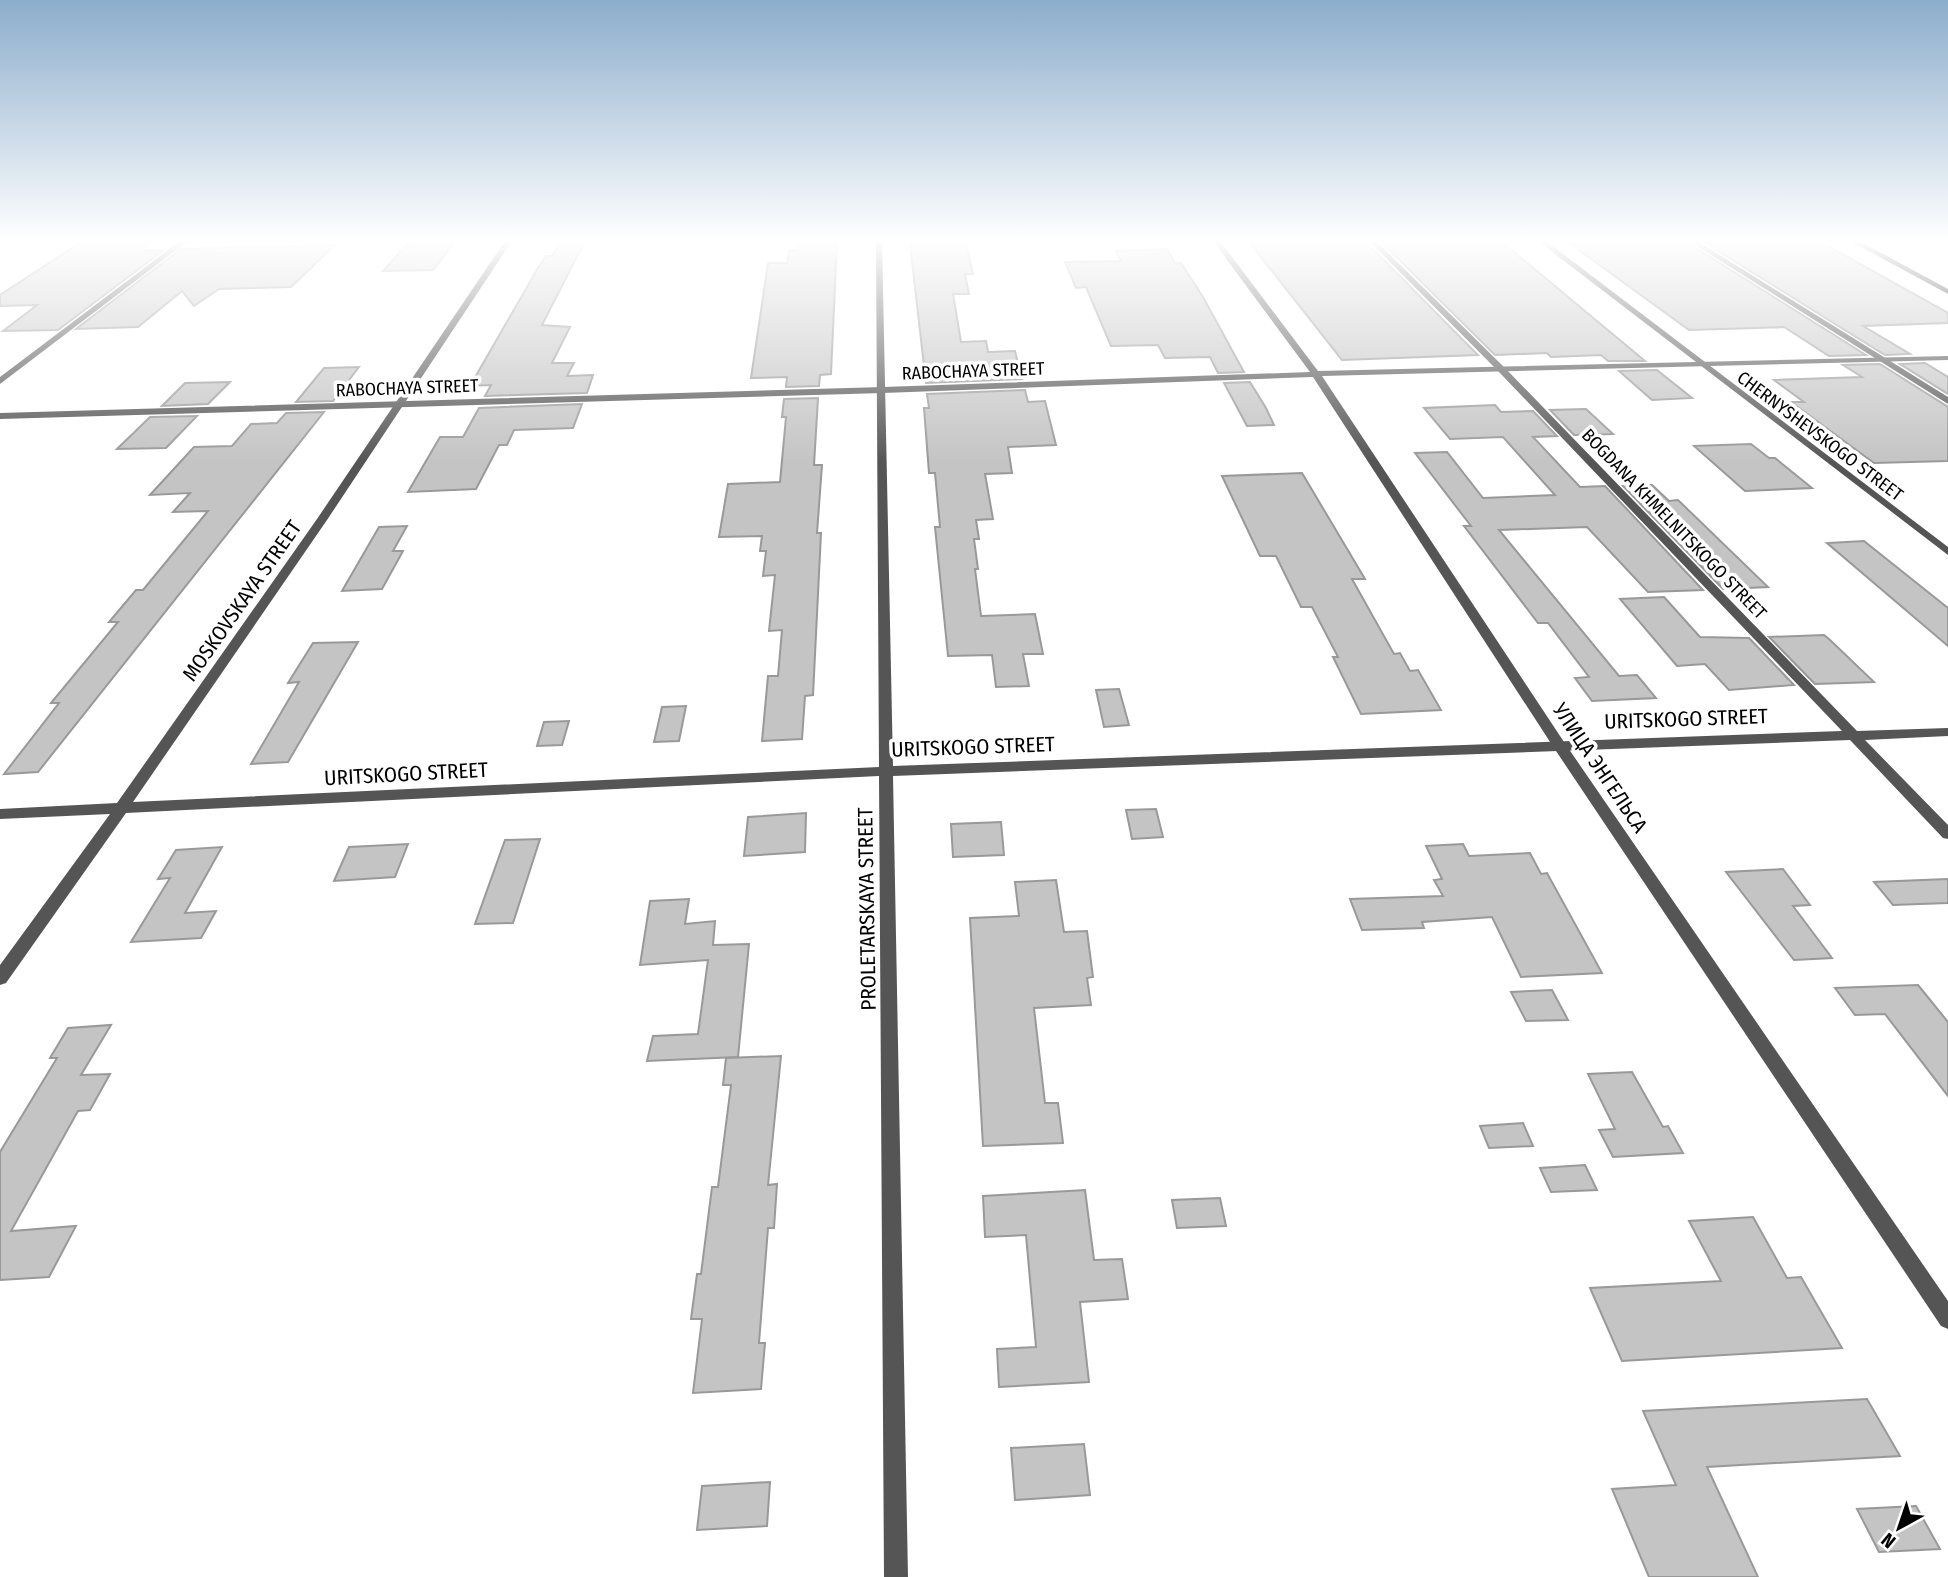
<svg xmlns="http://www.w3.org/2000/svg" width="1948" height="1577" viewBox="0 0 1948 1577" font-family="'Fira Sans Condensed',sans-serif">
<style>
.building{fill:#c4c4c4;stroke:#999;stroke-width:2}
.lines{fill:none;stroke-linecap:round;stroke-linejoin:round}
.minor{fill:#555;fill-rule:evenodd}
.tertiary{fill:#555;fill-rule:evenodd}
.secondary{fill:#222;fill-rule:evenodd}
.labels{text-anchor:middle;stroke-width:7;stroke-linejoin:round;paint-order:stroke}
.far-street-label{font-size:18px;fill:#000;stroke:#fff}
.street-label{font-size:21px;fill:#000;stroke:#fff}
</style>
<rect width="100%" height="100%" fill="#fff"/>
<!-- building -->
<g class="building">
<polygon points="83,241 152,241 143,250 164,250 58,330 3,331 37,305 0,306 0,295"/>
<polygon points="561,241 585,241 542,325 570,327 552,363 574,363 567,376 593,375 587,393 485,396 491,385 470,386 538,268 546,256 552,256"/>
<polygon points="799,241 837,241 831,374 820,375 819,386 786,387 787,377 751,378 768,263 787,263 789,251 797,250"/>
<polygon points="1366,241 1367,243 1478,355 1342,360 1249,242"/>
<polygon points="1380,241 1502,242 1645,361 1608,361 1601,355 1551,357 1547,353 1495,355"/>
<polygon points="1686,241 1688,243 1866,355 1829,356 1784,327 1689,330 1569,243"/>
<polygon points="1702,241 1819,241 1948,313 1948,323 1863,326 1910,354 1885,355"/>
<polygon points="966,242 973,274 965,274 969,294 953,294 961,342 986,341 988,352 1015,351 1022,379 926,383 910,244"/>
<polygon points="454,243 433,270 383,271 407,244"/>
<polygon points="335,245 291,287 219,289 194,306 182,291 138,327 76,329 181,249"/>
<polygon points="1167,249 1175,263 1181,263 1203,297 1244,372 1218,373 1210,357 1165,358 1158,345 1111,346 1086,287 1076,288 1065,262 1121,261 1116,251"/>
<polygon points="1925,363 1948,377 1948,394 1900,364"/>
<polygon points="1880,364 1948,407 1948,461 1874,463 1791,402 1804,402 1774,380 1862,377 1843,365"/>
<polygon points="359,367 333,401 296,402 324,368"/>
<polygon points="1657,370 1692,398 1652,400 1619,371"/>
<polygon points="230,382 208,404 162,406 185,383"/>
<polygon points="1250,382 1266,408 1274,425 1247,426 1224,383"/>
<polygon points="1025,390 1028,402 1045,401 1056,445 1008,447 1012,473 985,474 993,519 976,520 979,539 974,539 978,569 975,569 981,616 1035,614 1043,654 1023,654 1029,686 996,687 992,655 948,656 935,527 940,527 935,473 929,473 924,408 929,408 927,394"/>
<polygon points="818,398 814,465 822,465 817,533 821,533 813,695 805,696 802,739 762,741 768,676 778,676 782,630 769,631 775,575 763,576 766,551 760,551 762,536 719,537 728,484 780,482 786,417 782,417 784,399"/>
<polygon points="582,404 573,428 514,430 507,445 499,445 476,489 408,492 440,437 463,437 479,408"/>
<polygon points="1495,405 1501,412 1533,411 1557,436 1533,437 1580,487 1605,486 1703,590 1648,592 1587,527 1499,530 1619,676 1637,675 1656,698 1592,701 1575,678 1589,677 1548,623 1538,623 1464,526 1471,526 1415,453 1447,452 1483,498 1555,495 1503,437 1450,439 1424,408"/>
<polygon points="1586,409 1613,434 1574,435 1550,410"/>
<polygon points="324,412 38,772 4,774 59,703 51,703 118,622 109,622 136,590 143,590 208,511 173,512 190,493 150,495 194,447 232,446 251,424 277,423 286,413"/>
<polygon points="197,416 166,448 117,449 150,417"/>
<polygon points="1751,444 1769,458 1775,458 1812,488 1745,491 1694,446"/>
<polygon points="1302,473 1365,579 1352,579 1394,654 1400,653 1410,671 1418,670 1441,710 1361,714 1333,657 1338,657 1312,607 1301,607 1276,556 1260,556 1222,476"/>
<polygon points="1652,485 1669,501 1678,500 1768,587 1723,589 1623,486"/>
<polygon points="407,526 393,551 403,551 382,589 342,591 379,527"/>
<polygon points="1864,541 1948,608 1948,646 1827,543"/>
<polygon points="1664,597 1700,637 1749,638 1794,685 1729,690 1705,664 1677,666 1620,599"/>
<polygon points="1824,635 1829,639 1874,682 1815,684 1769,637"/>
<polygon points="358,642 288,762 251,764 299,682 288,683 313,643"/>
<polygon points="1119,689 1129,725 1104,727 1096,690"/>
<polygon points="686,706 679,741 654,742 662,707"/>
<polygon points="569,721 562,745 537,746 544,722"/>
<polygon points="1156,809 1163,837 1132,839 1126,810"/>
<polygon points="806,813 805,852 744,856 748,817"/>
<polygon points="1001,822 1004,855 953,857 951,824"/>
<polygon points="540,839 513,923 475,924 505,840"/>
<polygon points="408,844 395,877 334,881 349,847"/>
<polygon points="1463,844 1469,856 1530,853 1541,874 1547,873 1602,973 1521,977 1492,917 1422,922 1424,928 1362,930 1350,899 1443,896 1434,880 1442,879 1426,846"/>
<polygon points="222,847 185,913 216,911 201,938 131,942 170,878 158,879 176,850"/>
<polygon points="1783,869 1810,905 1793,906 1832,958 1794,960 1726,872"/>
<polygon points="1948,879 1948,903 1893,905 1874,882"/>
<polygon points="1056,880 1064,932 1087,931 1093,977 1087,978 1091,1005 1034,1008 1045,1103 1058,1103 1063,1143 983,1146 970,918 1019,916 1015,882"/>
<polygon points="689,899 685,924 715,921 713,945 749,944 738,1057 647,1061 653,1036 698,1034 708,960 640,965 650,901"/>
<polygon points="1918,985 1948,1022 1948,1096 1885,1014 1855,1015 1835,988"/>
<polygon points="1552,990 1568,1020 1526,1021 1511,992"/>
<polygon points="111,1025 81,1075 110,1074 90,1110 78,1111 11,1231 76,1226 49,1277 0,1280 0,1152 57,1058 50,1058 68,1028"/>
<polygon points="781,1056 768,1185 777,1184 774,1228 768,1228 759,1343 765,1343 761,1389 693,1393 702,1319 691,1319 697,1274 701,1274 712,1187 718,1187 731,1085 723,1085 726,1058"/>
<polygon points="1632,1072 1663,1127 1668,1126 1683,1153 1613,1157 1599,1130 1615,1129 1588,1074"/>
<polygon points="1523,1123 1533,1146 1489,1148 1480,1126"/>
<polygon points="1585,1165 1597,1190 1551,1192 1540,1168"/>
<polygon points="1085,1190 1094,1260 1122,1259 1128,1299 1080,1302 1089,1382 999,1387 997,1349 1036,1347 1026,1235 985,1237 983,1196"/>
<polygon points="1220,1198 1226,1226 1177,1228 1172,1200"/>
<polygon points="1753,1217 1787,1278 1801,1277 1842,1348 1622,1361 1590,1288 1721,1281 1689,1221"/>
<polygon points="1867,1399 1900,1456 1707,1467 1758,1577 1649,1577 1612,1489 1676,1485 1643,1411"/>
<polygon points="1084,1444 1090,1495 1015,1500 1011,1448"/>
<polygon points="770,1482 767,1526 697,1530 702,1486"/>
<polygon points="1916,1506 1940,1549 1879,1552 1857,1509"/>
</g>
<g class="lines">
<!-- minor -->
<g class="minor">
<polygon points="180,241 188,241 0,384 0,377"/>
<polygon points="505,241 512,241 327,520 133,802 879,767 876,241 882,241 893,766 1842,731 1500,373 1369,241 1376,241 1506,369 1857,731 1948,728 1948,736 1865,740 1948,825 1948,839 1943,838 1850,740 893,776 908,1577 884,1577 879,776 126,813 6,983 0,985 0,965 110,814 0,819 0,809 117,803 317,519"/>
<polygon points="1538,241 1546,241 1948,547 1948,555"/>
<polygon points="1689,241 1697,241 1948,397 1948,404"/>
</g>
<!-- tertiary -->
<polygon class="tertiary" points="1213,241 1220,241 1318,371 1948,356 1948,360 1322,376 1564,742 1948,1301 1948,1329 1941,1326 1554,748 1313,377 883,393 0,419 0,413 883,387 1310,372"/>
<!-- secondary -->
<polygon class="secondary" points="1850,241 1859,241 1948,289 1948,294"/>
</g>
<!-- sky -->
<linearGradient id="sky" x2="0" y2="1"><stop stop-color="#8cadcc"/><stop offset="0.52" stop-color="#fff"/><stop offset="1" stop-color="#fff" stop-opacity="0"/></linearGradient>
<rect width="1948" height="462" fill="url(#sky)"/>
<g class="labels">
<!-- far-street labels -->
<g class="far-street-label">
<text transform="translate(973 371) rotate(-2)" y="6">RABOCHAYA STREET</text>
<text transform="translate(407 388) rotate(-2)" y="6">RABOCHAYA STREET</text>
<text transform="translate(1820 436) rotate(37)" y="6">CHERNYSHEVSKOGO STREET</text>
<text transform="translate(1674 524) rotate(46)" y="6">BOGDANA KHMELNITSKOGO STREET</text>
</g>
<!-- street labels -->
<g class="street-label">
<text transform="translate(242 601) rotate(-55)" y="7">MOSKOVSKAYA STREET</text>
<text transform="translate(1686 719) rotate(-2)" y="7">URITSKOGO STREET</text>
<text transform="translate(973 747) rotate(-2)" y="7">URITSKOGO STREET</text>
<text transform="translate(1600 768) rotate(56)" y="7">УЛИЦА ЭНГЕЛЬСА</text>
<text transform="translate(406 774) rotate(-3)" y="7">URITSKOGO STREET</text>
<text transform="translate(867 909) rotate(-91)" y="7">PROLETARSKAYA STREET</text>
</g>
</g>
<!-- north arrow -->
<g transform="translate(1899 1528) rotate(220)" stroke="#ffffff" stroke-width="5" paint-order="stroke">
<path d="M0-5L12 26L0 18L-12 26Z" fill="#000000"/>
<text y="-10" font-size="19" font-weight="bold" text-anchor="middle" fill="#000000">N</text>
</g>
</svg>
